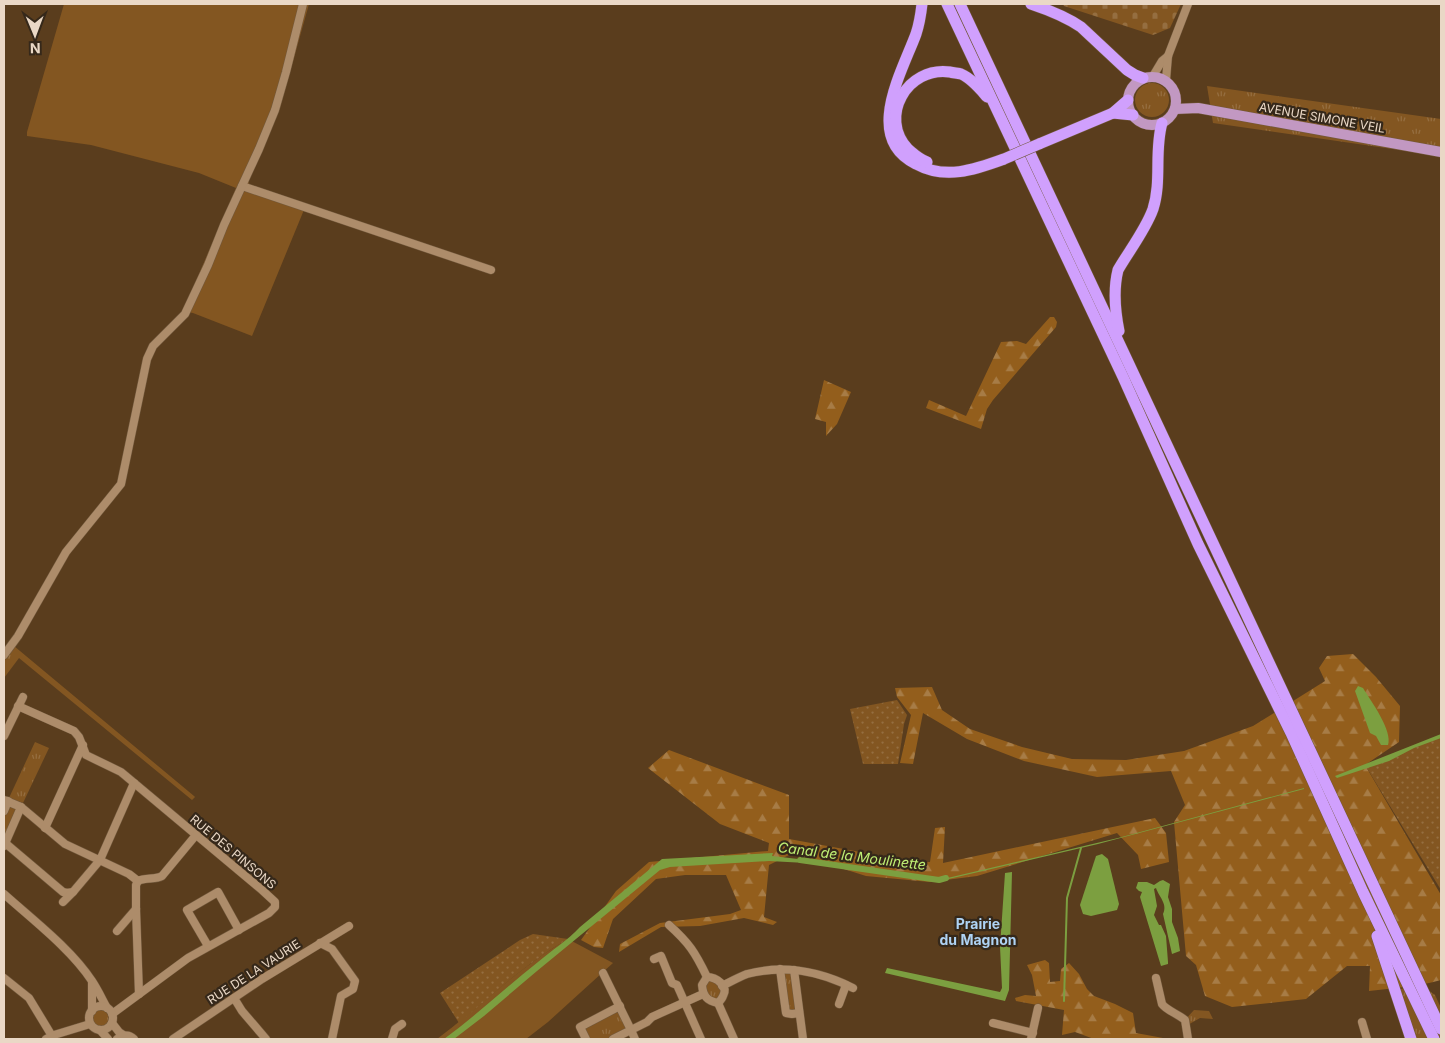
<svg xmlns="http://www.w3.org/2000/svg" width="1445" height="1043" viewBox="0 0 1445 1043" font-family="Inter,sans-serif">
<style>
.grass{fill:url(#grass-tufts)}
.forest{fill:url(#forest-firs)}
.cemetery{fill:url(#cemetery-stones)}
.park{fill:#835621}
.garden{fill:url(#garden-dots)}
.water{fill:#7c9f40}
.lines{fill:none;stroke-linecap:round;stroke-linejoin:round}
.stream{stroke:#7c9f40;stroke-width:2}
.canal{stroke:#7c9f40;stroke-width:6}
.minor-casing{stroke:#72593d;stroke-width:9}
.major-casing{stroke:#72593d;stroke-width:11}
.highway-casing{stroke:#72593d;stroke-width:12}
.minor{stroke:#ad8c6a;stroke-width:8}
.major{stroke:#c298c2;stroke-width:10}
.highway{stroke:#d0a0fd;stroke-width:11}
.highway-bridge-casing{stroke:#72593d;stroke-width:12;stroke-linecap:butt}
.highway-bridge{stroke:#d0a0fd;stroke-width:11}
.labels{text-anchor:middle;stroke-width:4.5;stroke-linejoin:round;paint-order:stroke}
.street-label{font-size:12px;fill:#ead8c6;stroke:#35281a}
.water-label{font-size:14px;font-style:italic;fill:#bfef74;stroke:#35281a}
.neighbourhood-label{font-size:14px;font-weight:bold;fill:#afd3f4;stroke:#35281a}
</style>
<defs>
<pattern id="grass-tufts" width="24" height="20" patternUnits="userSpaceOnUse" patternTransform="scale(1.25)"><rect width="24" height="20" fill="#835621"/><path d="M3 7l-1-3M5 7V3M7 7l1-3M15 17l-1-3M17 17v-4M19 17l1-3" fill="none" stroke="#956e40"/></pattern>
<pattern id="forest-firs" width="22" height="20" patternUnits="userSpaceOnUse" patternTransform="scale(1.25)"><rect width="22" height="20" fill="#935e1c"/><path d="M5 1l3.5 6h-7zM16 11l3.5 6h-7z" fill="#a77c46"/></pattern>
<pattern id="cemetery-stones" width="16" height="16" patternUnits="userSpaceOnUse" patternTransform="scale(1.25)"><rect width="16" height="16" fill="#835621"/><path d="M2 7V4a2 2 0 0 1 4 0v3zM10 15v-3a2 2 0 0 1 4 0v3z" fill="#956e40"/></pattern>
<pattern id="garden-dots" width="8" height="8" patternUnits="userSpaceOnUse" patternTransform="scale(1.25)"><rect width="8" height="8" fill="#835621"/><path d="M2 2h.1M6 6h.1" fill="none" stroke="#956e40" stroke-width="1.8" stroke-linecap="round"/></pattern>
</defs>
<rect width="100%" height="100%" fill="#5a3d1d"/>
<!-- grass -->
<g class="grass">
<circle cx="1152" cy="100" r="17"/>
<polygon points="1207,86 1441,119 1441,156 1213,123"/>
<polygon points="14,646 194,796 195,797 192,800 19,658 4,678 4,661"/>
<polygon points="35,742 49,748 23,803 9,798"/>
<polygon points="8,801 21,807 4,846 4,811"/>
<polygon points="780,970 794,970 799,1013 786,1013"/>
<polygon points="713,977 725,991 718,1003 707,999 703,981"/>
<polygon points="1421,985 1435,995 1441,1008 1441,1039 1411,1039 1395,990"/>
<polygon points="620,1006 631,1030 613,1039 586,1039 580,1027"/>
<polygon points="1194,1010 1209,1011 1213,1019 1200,1018 1186,1026 1185,1020"/>
<circle cx="100" cy="1019" r="9"/>
</g>
<!-- forest -->
<g class="forest">
<polygon points="1050,317 1054,317 1057,322 1056,327 993,400 987,409 981,429 926,408 929,400 966,416 1001,342 1017,341 1026,344"/>
<polygon points="824,380 851,392 837,424 826,436 826,422 815,419"/>
<path d="M1353,654L1376,677L1400,706L1399,742L1365,765L1441,895V980C1418,987 1393,988 1369,991L1370,966H1347L1306,999L1232,1007L1205,996L1196,965L1186,956L1174,822L1185,805L1171,771L1097,777L1024,761L967,739L923,713L913,764L900,763L911,715L897,697L895,688L932,687L942,710L970,729L1022,747L1072,759L1126,760L1184,751L1253,726L1325,681L1319,668L1327,656Z"/>
<polygon points="669,750 789,795 789,839 915,862 930,862 935,828 945,827 943,863 1155,818 1166,833 1169,862 1141,869 1138,855 1117,833 977,876 930,882 866,876 793,853 769,865 764,917 777,922 773,925 744,918 700,926 661,927 619,952 620,944 660,923 730,914 741,910 726,875 685,875 656,879 613,919 603,948 594,947 581,940 616,891 649,862 768,851 769,843 720,824 648,768"/>
<polygon points="1045,960 1049,963 1050,982 1060,981 1061,969 1069,963 1079,974 1087,989 1094,996 1115,1004 1133,1013 1136,1033 1163,1038 1163,1039 1094,1039 1075,1032 1062,1035 1064,1010 1016,1001 1015,998 1025,995 1036,996 1032,975 1027,965"/>
</g>
<!-- cemetery -->
<polygon class="cemetery" points="1063,4 1181,4 1170,28 1153,35 1064,6"/>
<!-- park -->
<g class="park">
<polygon points="64,4 309,4 280,108 263,149 248,179 250,187 306,205 252,336 193,313 183,311 236,188 199,173 91,145 27,136 27,132"/>
<path d="M568,939L613,963L548,1022L526,1039H437C481,1006 520,966 568,939Z"/>
</g>
<!-- garden -->
<g class="garden">
<polygon points="897,700 907,715 904,724 898,764 863,764 850,709"/>
<polygon points="1441,735 1441,890 1365,765"/>
<path d="M533,934L568,939C528,962 494,993 459,1023L440,993L520,940Z"/>
</g>
<!-- water -->
<g class="water">
<path d="M1358,686L1363,688C1371,701 1393,731 1388,745H1381L1376,736L1370,733L1355,691Z"/>
<polygon points="1441,734 1441,738 1414,748 1389,761 1337,778 1335,776"/>
<path d="M1304,788V789L1098,844L940,881L806,863L769,861L670,867L660,870L537,971L484,1016L454,1039H444C477,1015 506,987 538,962C552,950 567,941 580,927L662,859L773,853L772,856L807,860L939,880L1118,838Z"/>
<polygon points="1102,854 1108,859 1119,904 1117,910 1091,916 1083,914 1080,905 1096,856"/>
<polygon points="1012,872 1009,990 1005,1001 885,973 887,968 1000,992 1002,988 1000,947 1005,873"/>
<path d="M1163,880L1170,884L1168,897L1172,909V922L1178,938L1180,951L1172,954L1163,914C1168,904 1159,897 1156,888L1154,889L1157,906L1154,915L1159,925H1161L1166,936L1168,962V964L1161,966L1140,897L1142,892L1139,891L1136,888L1138,882H1147L1154,885L1160,881Z"/>
</g>
<g class="lines">
<!-- stream -->
<polyline class="stream" points="1064,1001 1067,898 1081,848"/>
<!-- canal -->
<polyline class="canal" points="800,860 939,880 946,878"/>
<!-- minor casing -->
<g class="minor-casing">
<g id="minor">
<polyline points="1153,76 1162,61 1168,56"/>
<polyline points="1166,80 1168,56 1188,4"/>
<polyline points="242,186 491,270"/>
<polyline points="4,655 18,636 66,552 121,484 147,359 153,346 185,314 208,265 224,225 259,149 275,110 286,72 303,4"/>
<polyline points="18,706 74,731 79,737 86,755 121,772 262,890 275,902 275,907 269,913 188,958 112,1014"/>
<polyline points="4,736 23,697"/>
<polyline points="4,800 21,807 65,844 129,874 138,881 136,885 136,909 139,994"/>
<polyline points="4,811 8,801"/>
<polyline points="45,828 83,745"/>
<polyline points="4,842 63,892 67,893 73,892 100,860 134,783"/>
<polyline points="4,846 21,807"/>
<path d="M138,881C146,877 155,880 162,876L196,835"/>
<path d="M4,894C33,920 71,949 92,981C98,990 102,999 107,1008"/>
<polyline points="63,902 73,892"/>
<path d="M669,925C689,943 695,952 707,977"/>
<polyline points="117,931 136,909"/>
<polyline points="320,943 332,949 355,981 353,989 341,996 332,1039"/>
<polyline points="208,946 187,910 218,892 239,930"/>
<polyline points="654,959 661,956 672,983 677,985 701,1039"/>
<polyline points="780,969 786,1013 792,1014 799,1013"/>
<polyline points="794,970 803,1039"/>
<polyline points="603,973 631,1030 613,1039"/>
<path d="M707,977C716,977 729,986 723,996C722,999 720,1001 718,1003C707,1001 703,996 702,985Z"/>
<polyline points="4,978 29,998 52,1036"/>
<path d="M1156,978L1162,1004C1166,1010 1178,1014 1185,1020L1188,1039"/>
<path d="M722,986C730,982 739,977 747,974C785,964 819,971 853,988"/>
<polyline points="234,998 242,1011 266,1039"/>
<polyline points="718,1003 734,1039"/>
<polyline points="839,1004 846,985"/>
<circle cx="101" cy="1018" r="12"/>
<polyline points="92,1011 92,983"/>
<polyline points="1362,1022 1367,1039"/>
<polyline points="112,1023 119,1032 125,1036"/>
<polyline points="993,1023 1033,1033"/>
<polyline points="100,1030 108,1039"/>
<polyline points="46,1039 54,1035 90,1024"/>
<path d="M117,1039C123,1035 129,1034 134,1039"/>
<polyline points="173,1039 262,979 349,926"/>
<polyline points="392,1039 395,1029 402,1024"/>
<polyline points="586,1039 580,1027 620,1006"/>
<polyline points="635,1039 631,1030 647,1022 652,1017 703,994"/>
<polyline points="1031,1039 1038,1008"/>
</g>
</g>
<!-- major casing -->
<g class="major-casing">
<g id="major">
<circle cx="1152" cy="101" r="24"/>
<polyline points="1175,109 1198,108 1441,152"/>
</g>
</g>
<!-- highway casing -->
<g class="highway-casing">
<g id="highway">
<path d="M922,4C921,13 919,25 916,34C902,72 863,138 916,164C945,180 974,170 1004,159"/>
<polyline points="947,4 1123,377 1198,544 1291,733 1363,892 1434,1039"/>
<polyline points="960,4 1441,1029"/>
<path d="M1031,4C1049,10 1065,16 1081,27L1127,70L1135,75L1143,78"/>
<polyline points="1113,113 1133,115"/>
<polyline points="1039,144 1113,113 1128,100"/>
<path d="M927,162C919,159 914,154 908,149C878,117 907,66 950,72C953,73 958,73 961,74C971,78 980,89 987,97"/>
<path d="M1119,331C1115,311 1113,290 1118,270C1129,251 1146,229 1153,209C1162,181 1154,151 1162,123"/>
<polyline points="1377,936 1411,1039"/>
</g>
</g>
<!-- minor -->
<use href="#minor" class="minor"/>
<!-- major -->
<use href="#major" class="major"/>
<!-- highway -->
<use href="#highway" class="highway"/>
<!-- highway-bridge casing -->
<g class="highway-bridge-casing">
<polyline id="highway-bridge" points="1004,159 1039,144"/>
</g>
<!-- highway-bridge -->
<use href="#highway-bridge" class="highway-bridge"/>
</g>
<g class="labels">
<!-- street labels -->
<g class="street-label">
<text transform="translate(1322 118) rotate(10)" y="4">AVENUE SIMONE VEIL</text>
<text transform="translate(233 852) rotate(40)" y="4">RUE DES PINSONS</text>
<text transform="translate(254 972) rotate(-33)" y="4">RUE DE LA VAURIE</text>
</g>
<!-- water labels -->
<g class="water-label">
<text transform="translate(852 856) rotate(7)" y="5">Canal de la Moulinette</text>
</g>
<!-- neighbourhood labels -->
<g class="neighbourhood-label">
<text x="978" y="929">Prairie<tspan x="978" dy="16">du Magnon</tspan></text>
</g>
</g>
<!-- border -->
<rect width="1445" height="1043" fill="none" stroke="#ead8c6" stroke-width="10"/>
<!-- north arrow -->
<g transform="translate(35 35) rotate(179)" stroke="#35281a" stroke-width="4" paint-order="stroke">
<path d="M0-4L9 19L0 12L-9 19Z" fill="#ead8c6"/>
<text y="-8" font-size="14" font-weight="bold" text-anchor="middle" fill="#ead8c6">N</text>
</g>
</svg>
